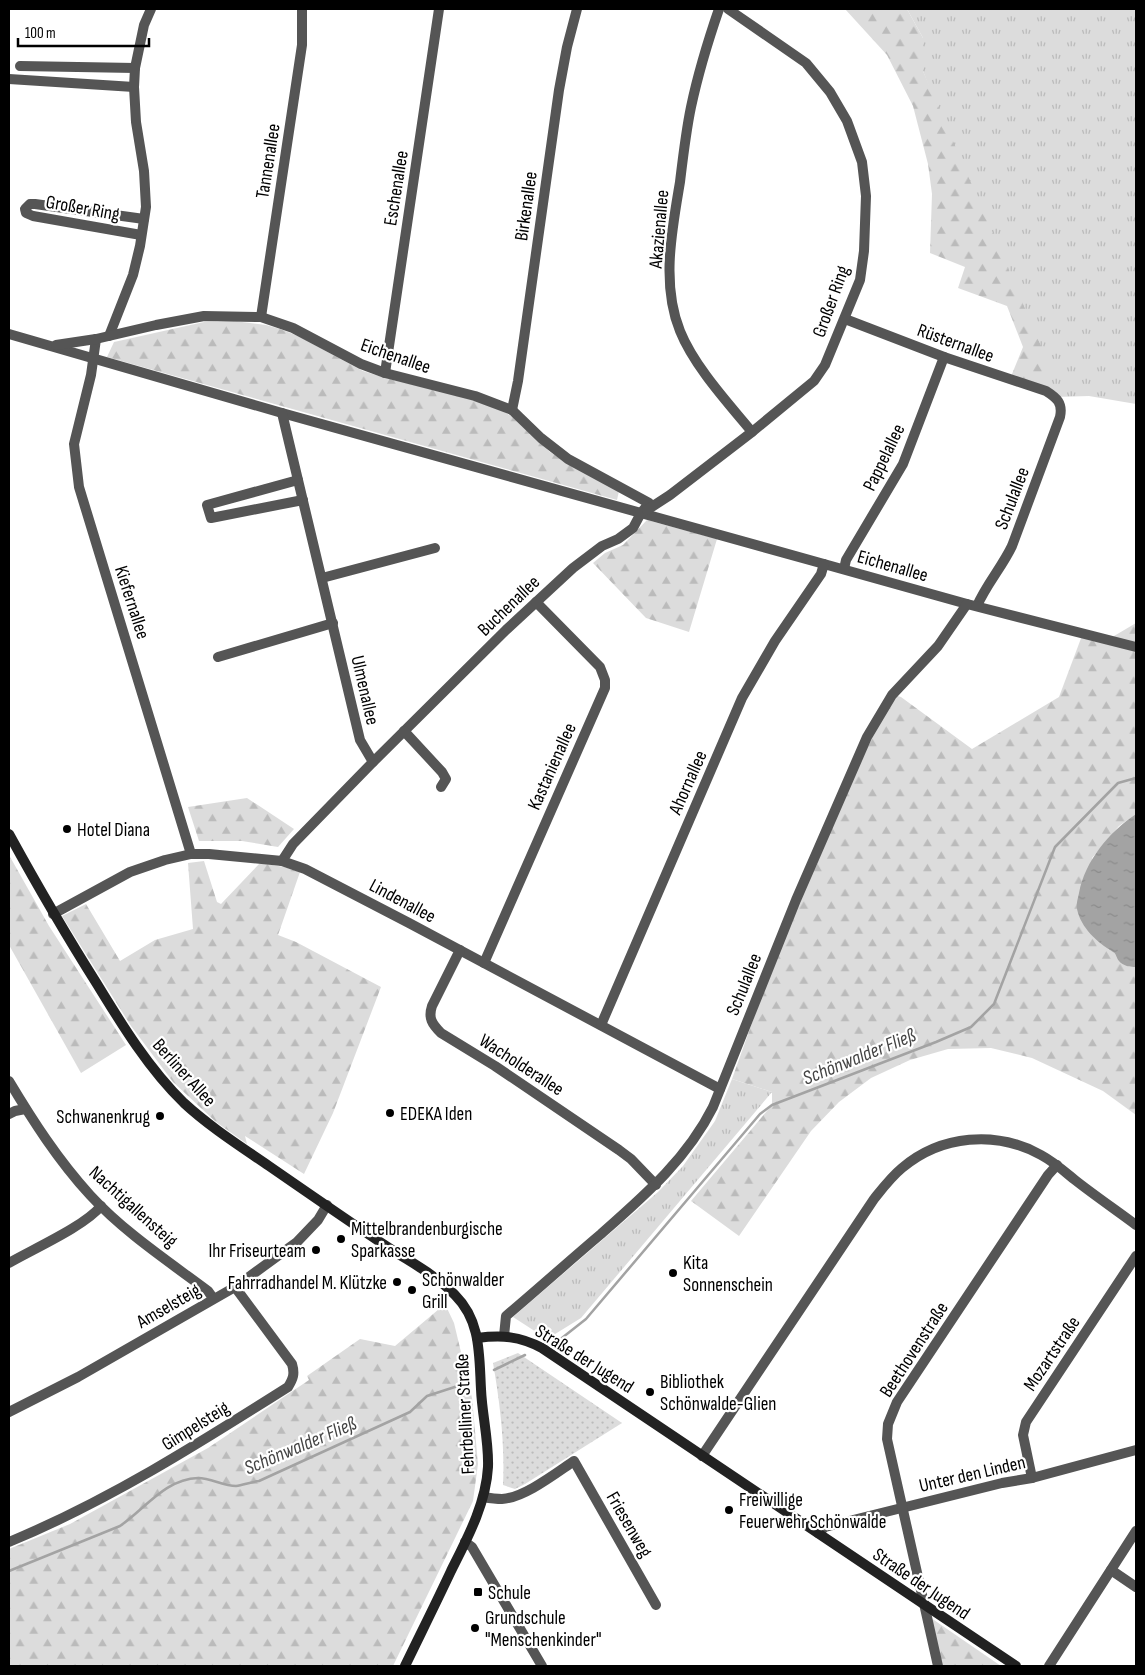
<svg xmlns="http://www.w3.org/2000/svg" width="1145" height="1675" viewBox="0 0 1145 1675" font-family="'Sofia Sans Condensed',sans-serif">
<style>
.grass{fill:url(#grass-tufts)}
.forest{fill:url(#forest-firs)}
.park{fill:url(#park-dots)}
.water{fill:url(#water-ripples)}
.lines{fill:none;stroke-linecap:round;stroke-linejoin:round}
.stream{stroke:#a3a3a3;stroke-width:2.5}
.street{stroke:#555;stroke-width:10}
.secondary{stroke:#222;stroke-width:10}
.poi-dot{fill:#000;stroke:#fff;stroke-width:2}
.labels{text-anchor:middle;stroke-width:4.5;stroke-linejoin:round;paint-order:stroke}
.street-label{font-size:19px;fill:#000;stroke:#fff}
.poi-label{font-size:19px;fill:#000;stroke:#fff;text-anchor:start}
.water-label{font-size:20px;font-style:italic;fill:#444;stroke:#fff}
</style>
<defs>
<pattern id="grass-tufts" width="24" height="20" patternUnits="userSpaceOnUse" patternTransform="scale(1.25)"><rect width="24" height="20" fill="#dcdcdc"/><path d="M3 7l-1-3M5 7V3M7 7l1-3M15 17l-1-3M17 17v-4M19 17l1-3" fill="none" stroke="#bbb"/></pattern>
<pattern id="forest-firs" width="22" height="20" patternUnits="userSpaceOnUse" patternTransform="scale(1.25)"><rect width="22" height="20" fill="#dcdcdc"/><path d="M5 1l3.5 6h-7zM16 11l3.5 6h-7z" fill="#bbb"/></pattern>
<pattern id="park-dots" width="8" height="8" patternUnits="userSpaceOnUse" patternTransform="scale(1.25)"><rect width="8" height="8" fill="#dcdcdc"/><path d="M2 2h.1M6 6h.1" fill="none" stroke="#bbb" stroke-width="1.8" stroke-linecap="round"/></pattern>
<pattern id="water-ripples" width="26" height="14" patternUnits="userSpaceOnUse" patternTransform="scale(1.25)"><rect width="26" height="14" fill="#a3a3a3"/><path d="M2 4q2-2 4 0t4 0M15 11q2-2 4 0t4 0" fill="none" stroke="#8b8b8b"/></pattern>
</defs>
<rect width="100%" height="100%" fill="#fff"/>
<!-- grass -->
<g class="grass">
<polygon points="907,9 1136,9 1136,404 1089,396 1055,397 1046,391 923,71 923,38"/>
<polygon points="732,1079 772,1092 581,1318 547,1339 513,1317 658,1192 683,1166 715,1121"/>
</g>
<!-- forest -->
<g class="forest">
<polygon points="845,9 907,9 923,38 923,71 1047,360 1046,391 1010,379 1023,347 1007,306 958,288 965,267 930,253 932,194 928,164 913,106 887,55"/>
<polygon points="234,321 266,325 280,329 298,336 363,371 382,377 472,399 499,409 513,417 550,452 564,461 619,491 617,500 107,357 114,342 204,322"/>
<polygon points="647,520 717,539 689,632 646,618 593,563 605,553 623,545"/>
<polygon points="1136,623 1136,814 1119,826 1092,858 1108,949 1116,953 1129,967 1136,967 1136,1115 1103,1091 1032,1058 991,1048 948,1049 910,1060 871,1078 839,1102 811,1131 739,1236 691,1201 772,1105 772,1092 732,1079 796,900 892,695 901,697 972,749 1059,697 1083,633 1109,639"/>
<polygon points="247,798 294,829 278,847 242,841 199,841 188,807"/>
<polygon points="9,855 49,926 126,1045 81,1073 9,945"/>
<polygon points="204,861 217,902 221,904 260,863 284,867 300,872 278,935 296,942 381,987 333,1113 304,1174 245,1136 247,1144 216,1122 173,1082 131,1026 62,916 86,904 120,961 155,940 193,929 188,863"/>
<polygon points="445,1304 454,1323 472,1398 478,1464 473,1501 393,1666 9,1666 9,1549 70,1524 208,1448 309,1380 307,1376 360,1339 395,1346"/>
<polygon points="931,1618 1001,1666 940,1666"/>
</g>
<!-- park -->
<path class="park" d="M518,1353L622,1423L525,1484L515,1489L503,1485C505,1444 500,1403 493,1363Z"/>
<!-- water -->
<path class="water" d="M1136,814V967C1130,967 1123,966 1119,961C1116,958 1117,954 1113,952C1097,942 1081,928 1077,909C1076,904 1078,898 1079,893C1085,861 1109,832 1136,814Z"/>
<g class="lines">
<!-- stream -->
<g class="stream">
<polyline points="553,1345 586,1319 760,1114 772,1105 936,1042 971,1027 994,1004 1055,847 1118,783 1136,778"/>
<polyline points="494,1370 525,1355"/>
<path d="M9,1571L120,1526C145,1509 165,1479 198,1478C211,1478 223,1486 236,1486C243,1485 251,1482 259,1481L410,1412L427,1396L464,1384"/>
</g>
<!-- street -->
<g class="street">
<path d="M719,9C708,41 698,74 691,107C686,131 683,157 680,182C672,230 661,284 680,331C694,366 728,403 752,432"/>
<polyline points="20,66 135,68"/>
<polyline points="9,79 134,87"/>
<polyline points="141,235 33,216 26,213 25,209 30,204 35,204 144,219"/>
<polyline points="261,317 302,45 302,9"/>
<path d="M845,319L944,357L1046,391C1057,398 1063,403 1060,417L1012,546C1002,567 986,585 977,606"/>
<polyline points="9,334 282,413 824,564 967,604 1136,647"/>
<polyline points="109,336 133,275 140,246 146,207 144,171 136,122 134,87 135,68 144,25 151,9"/>
<polyline points="96,339 91,375 74,444 79,487 191,854"/>
<polyline points="56,345 96,339 156,325 204,316 261,317 293,328 361,364 385,373 475,396 512,410 541,438 568,459 649,503 641,513 633,528 618,539 602,546 573,568 506,630 373,762 293,844 282,861"/>
<polyline points="385,373 439,9"/>
<polyline points="512,410 518,381 559,90 567,47 577,9"/>
<polyline points="282,413 360,740 373,762"/>
<polyline points="298,480 207,505 211,518 303,500"/>
<polyline points="647,510 670,495 752,432 814,381 825,365 860,280 864,251 866,196 862,162 847,121 830,92 806,63 728,9"/>
<polyline points="844,569 846,560 903,464 944,357"/>
<polyline points="322,578 435,548"/>
<polyline points="218,657 333,623"/>
<polyline points="404,731 442,772 446,779 441,787"/>
<polyline points="53,914 130,872 165,860 191,854 209,854 282,861 305,869 409,923 720,1089"/>
<path d="M460,950L432,1006C428,1018 432,1024 441,1033L495,1066L619,1150L631,1159L656,1185"/>
<polyline points="484,963 605,688 605,680 600,667 536,602"/>
<polyline points="601,1025 742,698 775,641 821,574 824,564"/>
<path d="M9,1081C33,1121 58,1160 90,1195C124,1232 168,1261 208,1291L213,1298"/>
<polyline points="9,1114 15,1111 25,1109"/>
<path d="M9,1263C33,1249 85,1226 101,1206"/>
<path d="M504,1336L506,1316C538,1289 569,1261 601,1234C644,1196 687,1159 713,1107L796,900L867,737L892,695L938,646L967,604"/>
<polyline points="9,1412 78,1377 235,1287 297,1242 318,1220 327,1205"/>
<path d="M702,1456L874,1199C882,1189 891,1177 902,1168C941,1135 996,1130 1041,1155C1054,1162 1064,1171 1075,1180C1094,1195 1116,1210 1136,1225"/>
<polyline points="1032,1478 1023,1435 1026,1422 1136,1256"/>
<path d="M483,1497C489,1498 496,1499 502,1499C524,1498 556,1473 574,1461L656,1605"/>
<polyline points="818,1533 825,1527 1002,1483 1032,1478 1136,1450"/>
<path d="M9,1542C108,1501 198,1444 288,1387C293,1379 295,1374 292,1364L235,1287"/>
<polyline points="465,1542 472,1547 542,1666"/>
<polyline points="1111,1570 1136,1587"/>
<polyline points="938,1666 887,1439 888,1424 897,1402 1048,1175 1057,1165"/>
<polyline points="1049,1666 1136,1531"/>
</g>
<!-- secondary -->
<g class="secondary">
<path d="M9,834C37,885 66,935 97,984C122,1025 149,1069 184,1103C210,1127 240,1146 269,1166C308,1193 347,1220 386,1246C410,1262 436,1275 455,1295C481,1321 479,1354 481,1389C482,1415 489,1441 488,1467C486,1504 467,1539 451,1571C436,1603 420,1635 405,1666"/>
<path d="M477,1338C502,1335 519,1336 542,1348L1016,1666"/>
</g>
</g>
<!-- markers -->
<g class="poi-dot">
<circle cx="67" cy="829" r="5"/>
<circle cx="390" cy="1113" r="5"/>
<circle cx="160" cy="1116" r="5"/>
<circle cx="341" cy="1239" r="5"/>
<circle cx="316" cy="1250" r="5"/>
<circle cx="673" cy="1273" r="5"/>
<circle cx="397" cy="1282" r="5"/>
<circle cx="412" cy="1290" r="5"/>
<circle cx="650" cy="1392" r="5"/>
<circle cx="729" cy="1510" r="5"/>
<rect x="473" y="1587" width="10" height="10" rx="2.5"/>
<circle cx="475" cy="1628" r="5"/>
</g>
<g class="labels">
<!-- street labels -->
<g class="street-label">
<text transform="translate(267 161) rotate(-81)" y="7">Tannenallee</text>
<text transform="translate(395 188) rotate(-81)" y="7">Eschenallee</text>
<text transform="translate(525 206) rotate(-82)" y="7">Birkenallee</text>
<text transform="translate(83 207) rotate(10)" y="7">Großer Ring</text>
<text transform="translate(658 229) rotate(-85)" y="7">Akazienallee</text>
<text transform="translate(830 301) rotate(-70)" y="7">Großer Ring</text>
<text transform="translate(956 342) rotate(20)" y="7">Rüsternallee</text>
<text transform="translate(396 355) rotate(19)" y="7">Eichenallee</text>
<text transform="translate(883 457) rotate(-64)" y="7">Pappelallee</text>
<text transform="translate(1011 498) rotate(-69)" y="7">Schulallee</text>
<text transform="translate(893 565) rotate(16)" y="7">Eichenallee</text>
<text transform="translate(133 602) rotate(72)" y="7">Kiefernallee</text>
<text transform="translate(508 605) rotate(-44)" y="7">Buchenallee</text>
<text transform="translate(366 690) rotate(77)" y="7">Ulmenallee</text>
<text transform="translate(551 766) rotate(-66)" y="7">Kastanienallee</text>
<text transform="translate(687 782) rotate(-66)" y="7">Ahornallee</text>
<text transform="translate(403 900) rotate(28)" y="7">Lindenallee</text>
<text transform="translate(743 984) rotate(-68)" y="7">Schulallee</text>
<text transform="translate(522 1064) rotate(33)" y="7">Wacholderallee</text>
<text transform="translate(185 1072) rotate(48)" y="7">Berliner Allee</text>
<text transform="translate(134 1206) rotate(42)" y="7">Nachtigallensteig</text>
<text transform="translate(168 1305) rotate(-30)" y="7">Amselsteig</text>
<text transform="translate(913 1349) rotate(-57)" y="7">Beethovenstraße</text>
<text transform="translate(1051 1353) rotate(-56)" y="7">Mozartstraße</text>
<text transform="translate(585 1358) rotate(32)" y="7">Straße der Jugend</text>
<text transform="translate(464 1414) rotate(-93)" y="7">Fehrbelliner Straße</text>
<text transform="translate(195 1425) rotate(-32)" y="7">Gimpelsteig</text>
<text transform="translate(972 1473) rotate(-13)" y="7">Unter den Linden</text>
<text transform="translate(630 1524) rotate(60)" y="7">Friesenweg</text>
<text transform="translate(922 1583) rotate(34)" y="7">Straße der Jugend</text>
</g>
<!-- poi labels -->
<g class="poi-label">
<text x="77" y="836">Hotel Diana</text>
<text x="400" y="1120">EDEKA Iden</text>
<text x="150" y="1123" text-anchor="end">Schwanenkrug</text>
<text x="351" y="1235">Mittelbrandenburgische<tspan x="351" dy="22">Sparkasse</tspan></text>
<text x="306" y="1257" text-anchor="end">Ihr Friseurteam</text>
<text x="683" y="1269">Kita<tspan x="683" dy="22">Sonnenschein</tspan></text>
<text x="422" y="1286">Schönwalder<tspan x="422" dy="22">Grill</tspan></text>
<text x="387" y="1289" text-anchor="end">Fahrradhandel M. Klützke</text>
<text x="660" y="1388">Bibliothek<tspan x="660" dy="22">Schönwalde-Glien</tspan></text>
<text x="739" y="1506">Freiwillige<tspan x="739" dy="22">Feuerwehr Schönwalde</tspan></text>
<text x="488" y="1599">Schule</text>
<text x="485" y="1624">Grundschule<tspan x="485" dy="22">"Menschenkinder"</tspan></text>
</g>
<!-- water labels -->
<g class="water-label">
<text transform="translate(859 1056) rotate(-22)" y="7">Schönwalder Fließ</text>
<text transform="translate(300 1445) rotate(-23)" y="7">Schönwalder Fließ</text>
</g>
</g>
<!-- border -->
<rect width="1145" height="1675" fill="none" stroke="#000000" stroke-width="20"/>
<!-- scale -->
<path d="M18 38v8h131v-8" fill="none" stroke="#000000" stroke-width="2.5"/>
<text x="25" y="38" font-size="15" fill="#000000" stroke="#ffffff" stroke-width="4" paint-order="stroke">100 m</text>
</svg>
